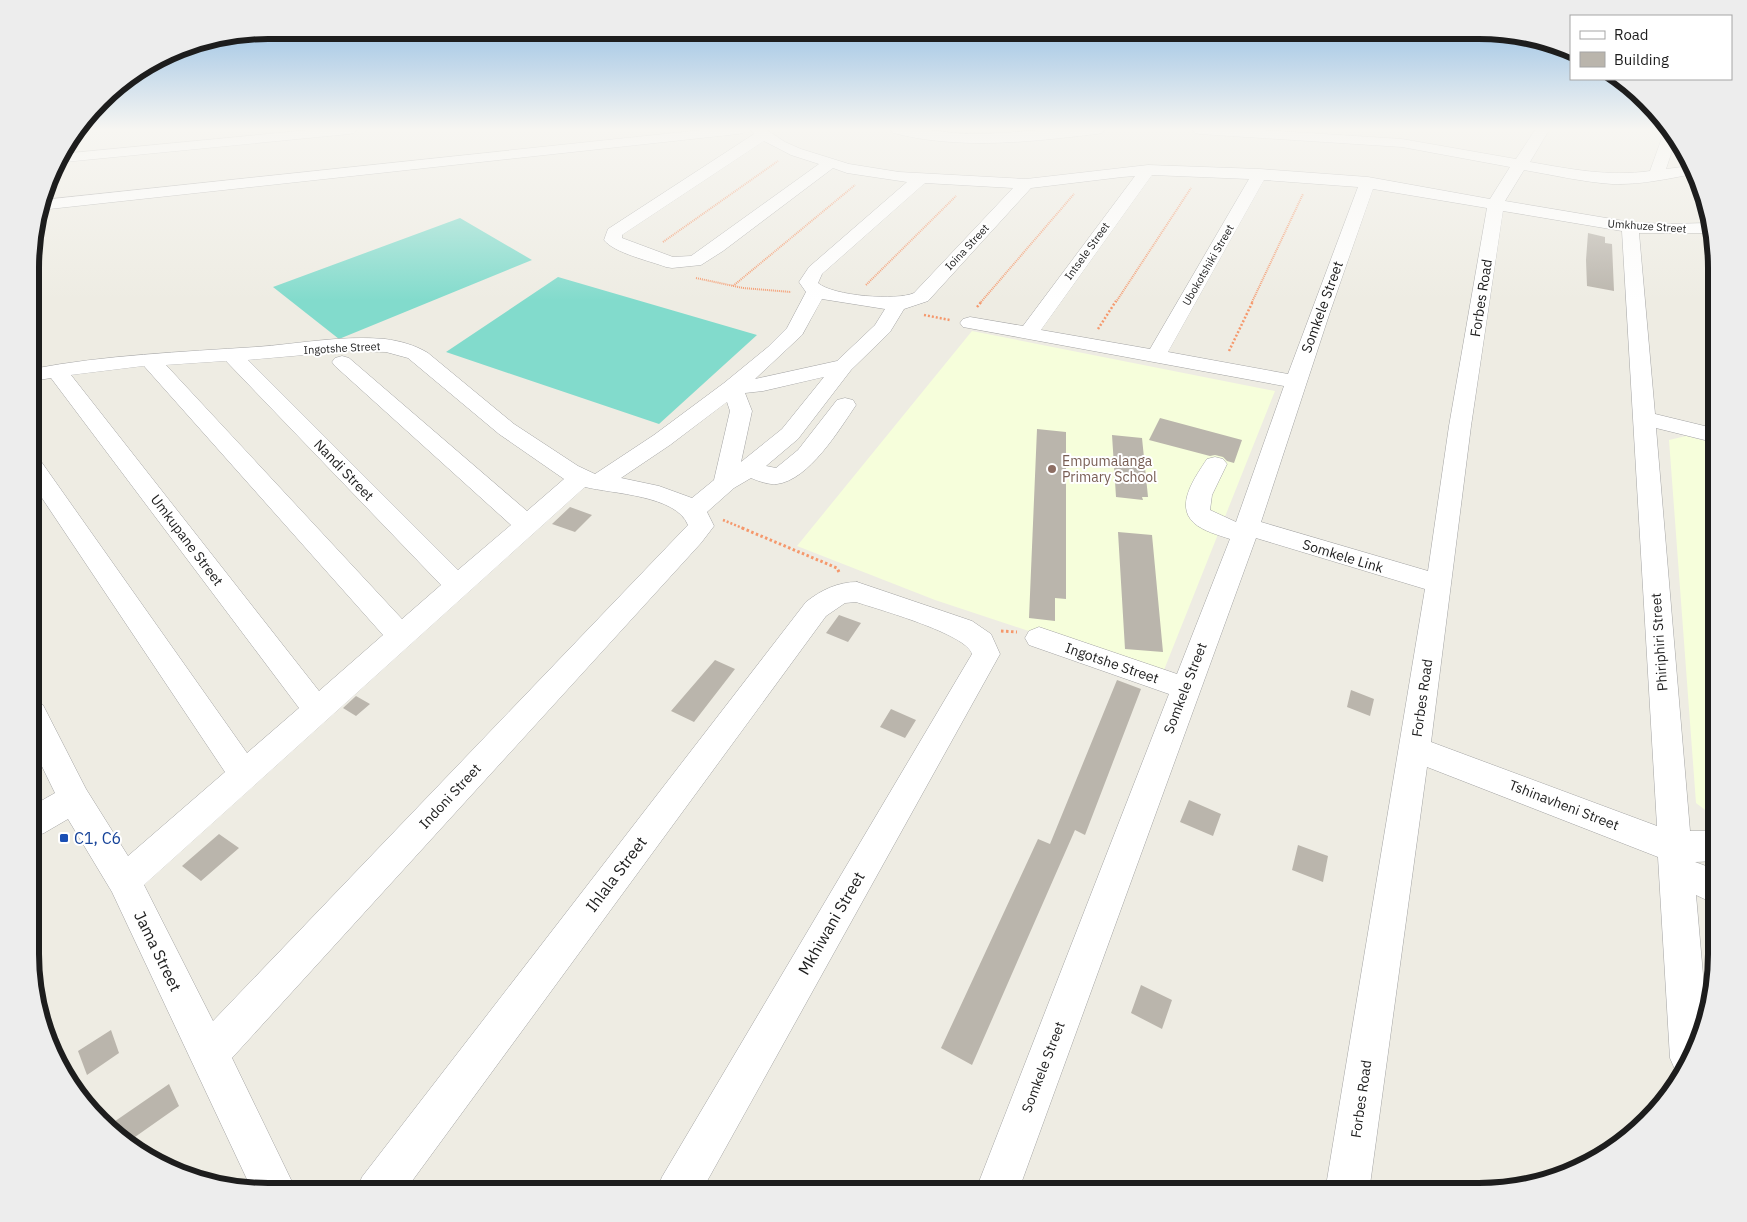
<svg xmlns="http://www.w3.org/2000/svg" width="1747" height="1222" viewBox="0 0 1747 1222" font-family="'IBM Plex Sans',sans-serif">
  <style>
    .education { fill: #f6fedb }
    .pitch { fill: #82dbcc }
    .building { fill: #bab5ac }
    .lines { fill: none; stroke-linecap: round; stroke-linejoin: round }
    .minor-casing { stroke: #a4a4a4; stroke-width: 1 }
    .path-far2 { stroke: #f5986c; stroke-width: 2; stroke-dasharray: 1 1; stroke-linecap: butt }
    .path-far1 { stroke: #f5986c; stroke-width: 2.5; stroke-dasharray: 2 2; stroke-linecap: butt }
    .path { stroke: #f5986c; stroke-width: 3; stroke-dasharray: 2.5 2.5; stroke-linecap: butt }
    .minor { fill: #fff; fill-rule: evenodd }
    .education-dot { fill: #8d6e63; stroke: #fff; stroke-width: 2 }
    .transit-dot { fill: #1a4fb4; stroke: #fff; stroke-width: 2 }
    .labels { text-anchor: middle; stroke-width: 4; stroke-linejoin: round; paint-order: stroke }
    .far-street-label { font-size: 11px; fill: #1d1d1d; stroke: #fff }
    .street-label { font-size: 14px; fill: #1d1d1d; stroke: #fff }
    .education-label { font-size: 14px; fill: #785e54; stroke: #fff; text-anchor: start }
    .near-transit-label { font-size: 16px; fill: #164399; stroke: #fff; text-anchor: start }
    .near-street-label { font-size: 16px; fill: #1d1d1d; stroke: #fff }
    .rim { fill: none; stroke: #1d1d1d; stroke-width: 6 }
  </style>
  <rect width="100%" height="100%" fill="#eeece3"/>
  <!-- education -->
  <path class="education" d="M972,331L1275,391L1162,675L935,600L797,546Z
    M1686,436L1717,444V819L1696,803L1669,440Z"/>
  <!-- pitch -->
  <path class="pitch" d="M460,218L532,260L339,339L273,287Z
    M558,277L757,335L659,424L446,352Z"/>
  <!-- building -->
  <path class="building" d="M1588,233L1605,237V243L1612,244L1614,291L1587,286L1586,260Z
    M1160,418L1242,440L1234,463L1227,461L1223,457L1215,455L1210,456L1149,440Z
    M1037,429L1066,432V599L1055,598V621L1029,618Z
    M1112,435L1142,438L1148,497H1142L1143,500L1116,497Z
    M570,507L592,515L575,532L552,524Z
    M1118,532L1152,535L1163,652L1125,649Z
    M839,615L861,623L848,642L826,633Z
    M715,660L735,669L694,722L671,711Z
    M1117,680L1141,689L1085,835L1075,830L972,1065L941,1048L1038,839L1050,844Z
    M1351,690L1374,699L1370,716L1347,707Z
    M356,696L370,704L356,716L343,708Z
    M891,709L916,720L905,738L880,727Z
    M1189,800L1221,814L1213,836L1180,822Z
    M219,834L239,848L201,881L182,866Z
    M1298,845L1328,856L1323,882L1292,870Z
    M1141,985L1172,1000L1162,1029L1131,1013Z
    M111,1030L119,1053L87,1075L78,1051Z
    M169,1084L179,1106L125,1144L123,1143L108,1126Z"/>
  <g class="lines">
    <!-- minor casing -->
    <g class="minor-casing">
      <path id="minor" d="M309,130H356L354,133L349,134L54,163L61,154Z
        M702,130H745L743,133L738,134L40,210L43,200Z
        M751,130H767L785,142L801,149L849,164L899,172L1026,179L1148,165L1260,169L1368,177L1490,199L1510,167L1402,147L1200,134L1195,133L1193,130H1261L1402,139L1516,159L1535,130H1549L1530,162C1570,169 1609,177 1650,171L1664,132L1668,130L1676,139L1666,169L1690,166L1693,174C1667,179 1639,185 1612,184C1583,182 1553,175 1524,170L1505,201L1630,222L1665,224L1708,223L1711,233H1639L1655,414L1717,429V443L1656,428L1690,831H1717V861L1695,862L1717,870V905L1696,895L1707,1020L1704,1031L1681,1074L1676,1072L1670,1058L1658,857L1427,767L1369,1192H1325L1425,589L1256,538L1018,1192H975L1169,694L1029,645L1025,638L1029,631L1039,627L1177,674L1230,539C1218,535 1203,531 1194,523C1174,505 1196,476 1207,459L1215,457L1223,459L1227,464L1212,495L1210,510L1236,522L1284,386L963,327L960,323L963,319L970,317L1023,326L1135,176L1122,177L1031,188L928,301L904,309L890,332L851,370L798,439L766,466L776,468L798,450L837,400L845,398L853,400L856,405C839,430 809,480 777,484C769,485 758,481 751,478L734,488L707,512L714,526L701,543L232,1058L297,1192H253L112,892L68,819L44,833L32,838V806L55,793L32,746V702L43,705L86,789L128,856L225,772L32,483V458L40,460L247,753L299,708L51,378L32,381V369C106,355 181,352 256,347C298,344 342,335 385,339C400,341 415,345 428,353L514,424L578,466L595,474L654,435L724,383L768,347L787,328L806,292L799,282L809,267L907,182L847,173L833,168L723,251L701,265L672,268L666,267C650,261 614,253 604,240L608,229L754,134ZM764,141L791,155L819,164L691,256L673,257L622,238V235ZM1152,175L1249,179L1150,349L1041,330ZM1264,180L1358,187L1288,374L1168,352ZM925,183L1013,188L914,293C897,301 833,296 818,283L822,274ZM1373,189L1487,208L1449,426L1428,571L1261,522L1330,312ZM1503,211L1622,231L1657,826L1431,742L1471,426ZM822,299L885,309L875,325L837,361L755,379L802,335ZM350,351L386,352L408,358L499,434L564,479L527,511L349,358L342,356L335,358L332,362L335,366L511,525L458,570L248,360ZM226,361L441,585L402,619L166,365ZM144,366L383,635L319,691L71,375ZM824,377L782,429L741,462L752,411L745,393L763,391ZM727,402L730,411L714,480L692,498L659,486L621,478L670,445ZM585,487C613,494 676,495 688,525L213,1021L144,885Z
        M891,130C918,126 947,134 974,134C1017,134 1062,125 1104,130L1102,133L1097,134C1029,142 960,150 893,133Z
        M857,582L972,621L991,634L1000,654L701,1192H656L662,1177L972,654C967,634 877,609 856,602L845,603L826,616L404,1192H356L362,1177L806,602C821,590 838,582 857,582Z"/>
    </g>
    <!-- path-far2 -->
    <path class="path-far2" d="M663,242L778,161
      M696,278L743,288L791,292
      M866,285L956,196
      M733,286L855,185
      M981,302L1074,194
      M1116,302L1191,188
      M1252,302L1303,194"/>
    <!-- path-far1 -->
    <path class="path-far1" d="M977,307L982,301
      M924,315L950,320
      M1098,329L1116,301
      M1229,351L1253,301
      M723,520L745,529"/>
    <!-- path -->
    <path class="path" d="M742,528L837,568L839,572
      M1001,631L1017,632"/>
    <!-- minor -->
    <use href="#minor" class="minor"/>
  </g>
  <!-- sky -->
  <linearGradient id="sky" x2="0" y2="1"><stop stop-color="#8dbae2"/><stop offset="0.43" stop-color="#f7f6f2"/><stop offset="1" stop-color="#f7f6f2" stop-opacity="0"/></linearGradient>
  <rect width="1747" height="301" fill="url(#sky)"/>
  <!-- markers -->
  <circle class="education-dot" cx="1052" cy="469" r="5"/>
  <rect class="transit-dot" x="59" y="833" width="10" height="10" rx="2.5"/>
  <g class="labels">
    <!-- far-street labels -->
    <g class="far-street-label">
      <text transform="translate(1647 226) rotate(4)" y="4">Umkhuze Street</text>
      <text transform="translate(967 247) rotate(-47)" y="4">Ioina Street</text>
      <text transform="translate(1087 251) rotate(-54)" y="4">Intsele Street</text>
      <text transform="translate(1208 265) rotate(-60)" y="4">Ubokotshiki Street</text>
      <text transform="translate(342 348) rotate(-3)" y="4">Ingotshe Street</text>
    </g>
    <!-- street labels -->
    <g class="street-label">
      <text transform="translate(1481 298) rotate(-81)" y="5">Forbes Road</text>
      <text transform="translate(1322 307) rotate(-70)" y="5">Somkele Street</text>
      <text transform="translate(344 470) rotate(46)" y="5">Nandi Street</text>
      <text transform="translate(187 540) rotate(53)" y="5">Umkupane Street</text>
      <text transform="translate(1343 556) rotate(17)" y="5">Somkele Link</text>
      <text transform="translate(1659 642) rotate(-94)" y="5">Phiriphiri Street</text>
      <text transform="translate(1112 663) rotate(19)" y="5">Ingotshe Street</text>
      <text transform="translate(1185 688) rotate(-69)" y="5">Somkele Street</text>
      <text transform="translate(1422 698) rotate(-82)" y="5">Forbes Road</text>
      <text transform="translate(450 796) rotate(-47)" y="5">Indoni Street</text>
      <text transform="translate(1564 805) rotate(21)" y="5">Tshinavheni Street</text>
      <text transform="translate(1043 1067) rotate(-69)" y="5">Somkele Street</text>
      <text transform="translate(1361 1099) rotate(-82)" y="5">Forbes Road</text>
    </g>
    <!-- education labels -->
    <g class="education-label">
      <text x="1062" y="466">Empumalanga<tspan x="1062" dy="16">Primary School</tspan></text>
    </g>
    <!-- near-transit labels -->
    <g class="near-transit-label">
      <text x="74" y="844">C1, C6</text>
    </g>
    <!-- near-street labels -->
    <g class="near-street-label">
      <text transform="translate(616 874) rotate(-53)" y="6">Ihlala Street</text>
      <text transform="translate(831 923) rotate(-60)" y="6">Mkhiwani Street</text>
      <text transform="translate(158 951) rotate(64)" y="6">Jama Street</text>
    </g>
  </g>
  <!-- crop -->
  <path d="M0 0H1747V1222H0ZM268 39H1479A229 229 0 0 1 1708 268V954A229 229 0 0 1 1479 1183H268A229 229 0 0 1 39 954V268A229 229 0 0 1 268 39Z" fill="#ededed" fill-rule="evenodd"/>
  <path class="rim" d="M268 39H1479A229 229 0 0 1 1708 268V954A229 229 0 0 1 1479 1183H268A229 229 0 0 1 39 954V268A229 229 0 0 1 268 39Z"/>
  <!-- legend -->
  <rect x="1570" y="15" width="162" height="65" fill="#ffffff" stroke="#a5a5a5"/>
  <rect x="1580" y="31" width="25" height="8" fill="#ffffff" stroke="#a5a5a5"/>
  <text x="1614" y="40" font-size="15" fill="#1d1d1d">Road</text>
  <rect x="1580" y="52" width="25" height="15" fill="#bab5ac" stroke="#a5a5a5"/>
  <text x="1614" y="65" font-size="15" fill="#1d1d1d">Building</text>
</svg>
